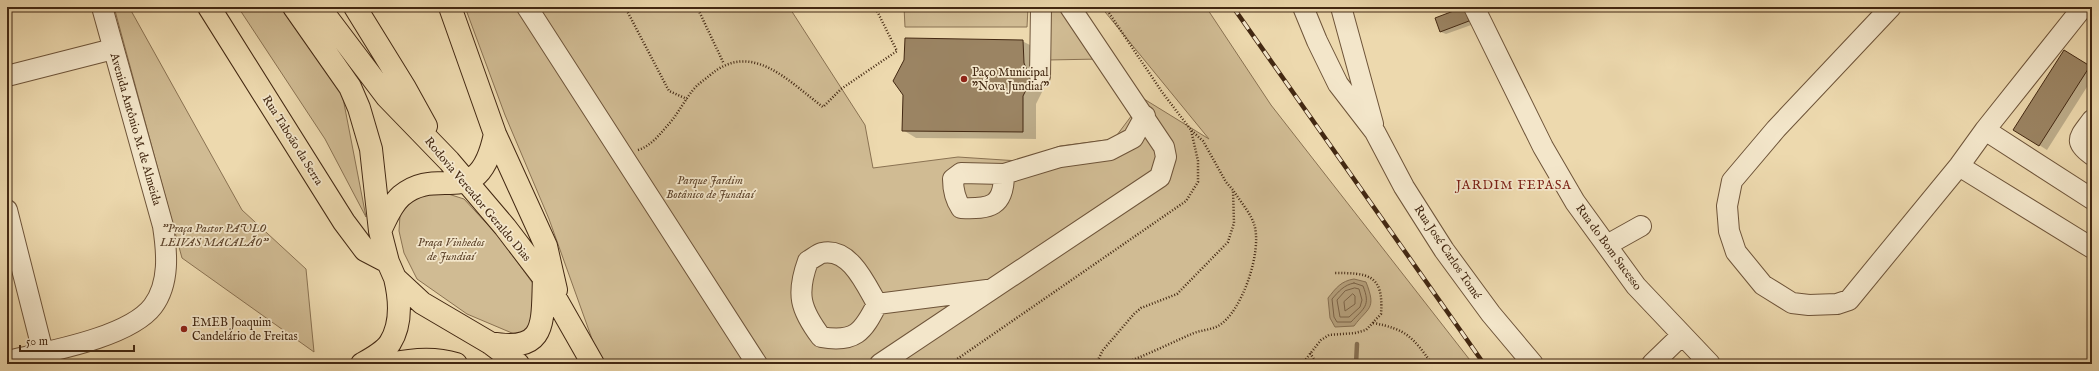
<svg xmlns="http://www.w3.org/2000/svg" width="2099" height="371" viewBox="0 0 2099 371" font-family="'IM FELL English',serif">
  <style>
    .green { fill: #d0bb93; stroke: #8a7252 }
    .water { fill: #b39d79; stroke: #866e50 }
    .shadow { fill: #0003 }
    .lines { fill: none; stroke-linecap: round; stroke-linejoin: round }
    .shore { stroke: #7b6246; stroke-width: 1 }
    .stream { stroke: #866e50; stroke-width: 4.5 }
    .building { fill: #9b8463; stroke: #432812 }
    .minor-casing { stroke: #6e5439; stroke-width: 22 }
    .major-casing { stroke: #432812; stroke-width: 24 }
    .path { stroke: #432812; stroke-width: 2.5; stroke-dasharray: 1 2; stroke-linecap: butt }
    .minor { stroke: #f3e6ca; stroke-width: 20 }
    .major { stroke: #edd9ae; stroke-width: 22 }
    .rail-casing { stroke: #432812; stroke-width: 4.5 }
    .rail { stroke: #f3e6ca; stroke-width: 3; stroke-dasharray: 9; stroke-linecap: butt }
    .poi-dot { fill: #8f2418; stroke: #f3e6ca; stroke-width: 1.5 }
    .labels { text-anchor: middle; stroke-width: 3.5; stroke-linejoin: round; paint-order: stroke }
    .poi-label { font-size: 12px; fill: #432812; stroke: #f3e6ca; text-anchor: start }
    .street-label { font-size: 12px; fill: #432812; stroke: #f3e6ca }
    .park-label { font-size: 12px; font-style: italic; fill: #5f452c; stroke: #f3e6ca }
    .neighbourhood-label { font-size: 13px; letter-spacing: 1px; fill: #7a1f14; stroke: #f3e6ca }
  </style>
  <rect width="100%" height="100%" fill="#edd9ae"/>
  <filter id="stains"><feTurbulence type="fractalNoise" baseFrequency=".005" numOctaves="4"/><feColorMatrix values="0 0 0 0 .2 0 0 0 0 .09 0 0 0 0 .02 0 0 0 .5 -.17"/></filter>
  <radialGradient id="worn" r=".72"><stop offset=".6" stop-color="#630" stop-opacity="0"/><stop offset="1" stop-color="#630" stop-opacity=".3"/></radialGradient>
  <!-- green -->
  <path class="green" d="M114,7H129L242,210L306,269L314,352L182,258Z
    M238,7H280L342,93L366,217L325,139Z
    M465,7H789L865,125L873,168L958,157L1019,161L1060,146L1114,139L1144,99L1209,139L1101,7H1206L1271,105L1473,364H601L549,219L505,115Z
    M904,7H1028L1027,27H905Z
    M1047,7H1068L1101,59L1047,60Z
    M442,192L464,199L499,237L534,285V317L529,332L519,336L467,314L417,279L404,253L399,231L400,215L419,193Z"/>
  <!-- water -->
  <path class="water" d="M1354,279L1366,282C1377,310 1368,307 1354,326L1335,327L1330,318L1328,298C1336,288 1341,281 1354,279Z"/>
  <!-- shadow -->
  <path class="shadow" d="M1469,11L1474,24L1446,34L1441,32Z
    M1022,41L1036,48L1037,72L1044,88L1036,104V139L916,138L903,130Z
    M2071,55L2092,68V79L2047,150L2014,129Z"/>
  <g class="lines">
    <!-- shore -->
    <path class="shore" d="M1354,283L1363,286C1371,306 1364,308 1351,322H1337L1334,317L1332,299C1339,291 1344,285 1354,283Z
      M1355,288L1359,289L1362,300L1360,307L1349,317H1340L1337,300L1345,291Z
      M1353,294L1355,296V304L1345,311L1344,302Z"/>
    <!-- stream -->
    <path class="stream" d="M1356,364L1357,344"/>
  </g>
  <!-- building -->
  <path class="building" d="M1464,7L1469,21L1440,32L1435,18Z
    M905,38L1023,40L1024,63L1031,80L1023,96V132L902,131L903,95L893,81L904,60Z
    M2064,50L2090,66L2039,146L2013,130Z"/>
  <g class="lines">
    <!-- minor casing -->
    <g class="minor-casing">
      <path id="minor" d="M527,7L757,364
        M1303,7L1317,41L1338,84L1375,132L1404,187L1444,250L1491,314L1533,364
        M1341,7L1373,124
        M1474,7L1543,147L1575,202L1636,286L1710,364
        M1891,7L1776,129L1732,181L1727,206L1729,231L1736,252L1763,285L1792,303L1809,305L1837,304L1849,300L1959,166L1985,130L2083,7
        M7,76L113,49
        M1040,76L1041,7
        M2092,120C2080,137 2072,141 2092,155
        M1985,130L2092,199
        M1959,166L2092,248
        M1004,174C1004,207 990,209 961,208C955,199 953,190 953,179L961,173L1004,174L1060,157L1110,150L1133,138L1145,116
        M7,210L46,364
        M1607,245L1641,226
        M877,304C866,285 850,247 822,253C818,254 812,259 808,261C796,294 800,309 821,337C855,343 863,332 877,304L987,290
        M7,361C45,352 129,338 153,306C170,283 167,252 163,226L102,7
        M880,364L1160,177L1166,157L1164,147L1070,7
        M1652,364L1682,335"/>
    </g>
    <!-- major casing -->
    <g class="major-casing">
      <path id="major" d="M209,7L344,222L365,250L388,262
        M294,7L350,87L359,108L371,149L380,231L388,262L395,278L422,303L490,343L518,364
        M319,7L387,97L449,161L505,227L544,278L593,364
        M355,7L405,88L426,126
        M450,7L495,134L546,246L556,290
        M380,231C386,219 391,205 401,196C440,163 478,214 495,134
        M490,343C548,353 542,323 544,278
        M362,364C371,359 384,352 390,343C402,324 400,299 395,278
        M391,364C413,359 434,357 456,364"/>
    </g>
    <!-- path -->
    <path class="path" d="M625,7L669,91L687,99
      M697,7L724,64
      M638,150C651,146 659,135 668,125C678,114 684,101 693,90C698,84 704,80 709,76C751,39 788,81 823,107L841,89L897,51L875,7
      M1373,323C1406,329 1413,337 1432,364
      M1310,353L1317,364
      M950,364L1186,201L1198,182V161L1191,130L1162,92L1105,7
      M1096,364L1103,350L1134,314L1141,308L1177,294L1228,242L1234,223L1233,190L1226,182L1203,141L1191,130
      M1121,364C1146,356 1170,343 1194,333C1202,330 1210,330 1218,326C1242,313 1263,250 1254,224C1250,212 1240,201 1233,190
      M1302,364L1321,340L1329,335L1355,333L1366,330L1381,314C1384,274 1368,273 1334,273"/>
    <!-- minor -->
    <use href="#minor" class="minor"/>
    <!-- major -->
    <use href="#major" class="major"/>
    <!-- rail casing -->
    <g class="rail-casing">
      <path id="rail" d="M1233,7L1484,364"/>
    </g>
    <!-- rail -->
    <use href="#rail" class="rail"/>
  </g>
  <!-- markers -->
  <g class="poi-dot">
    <circle cx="964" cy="79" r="4"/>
    <circle cx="184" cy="329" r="4"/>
  </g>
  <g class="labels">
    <!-- poi labels -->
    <g class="poi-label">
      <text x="972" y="76">Paço Municipal<tspan x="972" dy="14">"Nova Jundiaí"</tspan></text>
      <text x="192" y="326">EMEB Joaquim<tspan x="192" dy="14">Candelário de Freitas</tspan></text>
    </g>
    <!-- street labels -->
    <g class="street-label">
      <text transform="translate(136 129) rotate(74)" y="4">Avenida Antônio M. de Almeida</text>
      <text transform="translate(293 140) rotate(58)" y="4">Rua Taboão da Serra</text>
      <text transform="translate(478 199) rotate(50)" y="4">Rodovia Vereador Geraldo Dias</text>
      <text transform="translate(1609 247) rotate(54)" y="4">Rua do Bom Sucesso</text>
      <text transform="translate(1448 252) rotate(56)" y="4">Rua José Carlos Tomé</text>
    </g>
    <!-- park labels -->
    <g class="park-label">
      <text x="710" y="184">Parque Jardim<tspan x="710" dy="14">Botânico de Jundiaí</tspan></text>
      <text x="214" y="232">"Praça Pastor PAULO<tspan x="214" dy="14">LEIVAS MACALÃO"</tspan></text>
      <text x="451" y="246">Praça Vinhedos<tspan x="451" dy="14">de Jundiaí</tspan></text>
    </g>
    <!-- neighbourhood labels -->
    <g class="neighbourhood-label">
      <text x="1514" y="189">JARDIM FEPASA</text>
    </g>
  </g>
  <!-- margin -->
  <rect width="2099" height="371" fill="none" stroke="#edd9ae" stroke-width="24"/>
  <rect x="8" y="8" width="2083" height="355" fill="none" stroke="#432812" stroke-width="2"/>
  <rect x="12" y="12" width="2075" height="347" fill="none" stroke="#432812"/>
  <!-- scale -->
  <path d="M20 345v6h114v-6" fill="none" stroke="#432812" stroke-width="2"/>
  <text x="26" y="345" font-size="12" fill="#432812" stroke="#f3e6ca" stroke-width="3" paint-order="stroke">50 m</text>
  <rect width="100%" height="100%" filter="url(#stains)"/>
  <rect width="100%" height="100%" fill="url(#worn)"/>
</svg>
